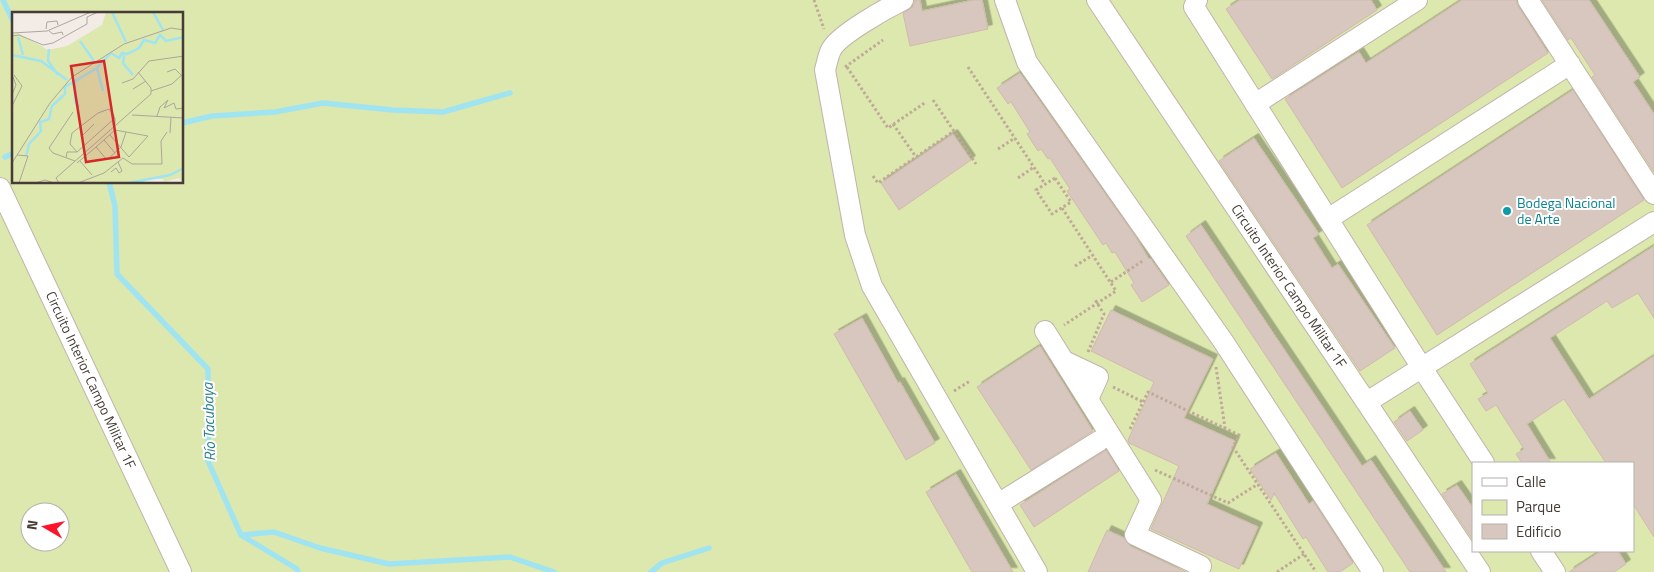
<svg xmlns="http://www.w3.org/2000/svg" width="1654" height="572" viewBox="0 0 1654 572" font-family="'Titillium Web',sans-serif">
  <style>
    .green { fill: #dce8ae; fill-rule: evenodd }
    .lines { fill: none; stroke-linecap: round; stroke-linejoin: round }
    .stream { stroke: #a1e4f1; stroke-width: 5.5 }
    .building { fill: #d8c7be; stroke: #d0baae; filter: url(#shadow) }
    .minor-casing { stroke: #c2b4ab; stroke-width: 22 }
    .path { stroke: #c0a999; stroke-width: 3; stroke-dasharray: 2.5 2.5; stroke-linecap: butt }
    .minor { stroke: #fff; stroke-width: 20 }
    .culture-dot { fill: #0f9aa8; stroke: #fff; stroke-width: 2 }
    .labels { text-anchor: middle; stroke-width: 4; stroke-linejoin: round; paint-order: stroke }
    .culture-label { font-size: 14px; fill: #0d838f; stroke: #fff; text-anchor: start }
    .street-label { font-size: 14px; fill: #463b35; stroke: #fff }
    .water-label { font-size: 15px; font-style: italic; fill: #277f93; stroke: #fff }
    .inset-river { fill: none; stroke: #a1e4f1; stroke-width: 2.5 }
    .inset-road { fill: none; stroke: #aea59f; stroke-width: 1 }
    .view { fill: #d62828; fill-opacity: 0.15; stroke: #d62828; stroke-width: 2.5 }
    .inset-edge { fill: none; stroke: #463b35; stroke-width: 2.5 }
  </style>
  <defs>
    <filter id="shadow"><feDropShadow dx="4.5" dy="-4.5" stdDeviation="0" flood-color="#0004"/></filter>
  </defs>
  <rect width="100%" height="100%" fill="#f3ece6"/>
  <!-- green -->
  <path class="green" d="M0,0H1654V572H0ZM14,14H182V182H14ZM1473,463H1633V551H1473ZM30,512H60V542H30Z"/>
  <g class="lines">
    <!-- stream -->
    <path class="stream" d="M3,0L14,23
      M182,123L212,116L275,112L323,103L393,110L443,112L510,93
      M5,157L14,153
      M109,182L115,206L117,274L208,369V461L241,535L297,569L298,572
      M241,535L274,532L320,548L389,564L510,557L554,572
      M651,572L662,563L709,548"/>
  </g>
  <!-- building -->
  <path class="building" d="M915,0H920L922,11L974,0H982L988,29L910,46L903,13L913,7Z
    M1240,0H1371L1377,10L1272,79L1226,9Z
    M1462,0H1516L1518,6L1548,53L1342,188L1285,99L1359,52L1366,63Z
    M1542,0H1589L1640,77L1633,82L1654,114V172L1592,77L1595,75L1571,38L1568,40Z
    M1020,73L1135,236L1149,259L1150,258L1169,285L1142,302L1131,285L1134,283L1115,252L1112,253L1106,243L1103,245L1067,191L1070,189L1050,158L1048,159L1041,149L1038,151L1027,134L1030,132L1011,102L1008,104L997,88Z
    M1573,90L1644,200L1437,335L1367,225Z
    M953,134L971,160L899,210L881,183Z
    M1254,138L1319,234L1313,238L1332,268L1338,264L1395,348L1360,371L1219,161Z
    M1201,225L1362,466L1371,460L1446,572H1410L1186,236Z
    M1654,246V318L1638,293L1612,308L1607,301L1550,338L1589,399L1654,356V537L1633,504V463H1606L1564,399L1527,424L1551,463H1522L1516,454L1524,449L1496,405L1486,411L1478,399L1488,393L1470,364Z
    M1111,310L1213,359L1184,418L1235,441L1207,504L1258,527L1239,569L1151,529L1179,466L1129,443L1128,440L1154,382L1091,351Z
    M862,318L898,383L900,382L935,443L906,460L834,334Z
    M1040,346L1093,431L1031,470L977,387Z
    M1410,411L1423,430L1407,441L1394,422Z
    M1106,450L1119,471L1034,527L1020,505Z
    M1276,453L1309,504L1313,501L1353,563L1340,572H1328L1306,537L1303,539L1274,493L1271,500L1250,469Z
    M956,474L1013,572H972L926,492Z
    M1457,485L1473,508V540L1442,494Z
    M1107,530L1124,538L1130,546L1186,572H1088Z
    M1601,551H1618L1626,564L1614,572H1569Z"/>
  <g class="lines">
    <!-- minor casing -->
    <g class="minor-casing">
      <path id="minor" d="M903,0C887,8 838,35 831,50C828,56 827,63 825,70L855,235L872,286L1037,572
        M1005,0L1027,62L1223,341L1373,572
        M1097,0L1480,572
        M1197,0L1194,7L1422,368L1484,463
        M1528,0L1654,194
        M1255,104L1417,0
        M0,188L181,572
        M1328,219L1570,64
        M1045,331L1151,500L1135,535L1201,566
        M1064,361L1098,377L1088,399
        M1367,402L1654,222
        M998,504L1099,441
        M1541,551L1555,572"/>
    </g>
    <!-- path -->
    <path class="path" d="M814,0L824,29
      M845,67L883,40
      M847,67L888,128L926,102
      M968,67L1045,184
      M933,100L976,164
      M893,124L916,157
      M998,149L1015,138
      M873,176L878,183L954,131
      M1018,178L1034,167
      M1055,178L1071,202L1052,214L1036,190Z
      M1062,208L1116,291L1064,325
      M1075,266L1093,255
      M1111,282L1144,260
      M1088,352L1104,314L1094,298
      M1216,367L1225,428
      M1113,387L1143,402
      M954,391L970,381
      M1130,429L1148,392L1239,435L1233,447L1316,572
      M1155,470L1228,503L1258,484
      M1277,572L1304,554"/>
    <!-- minor -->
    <use href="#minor" class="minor"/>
  </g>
  <!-- markers -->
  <circle class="culture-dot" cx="1507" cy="211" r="5"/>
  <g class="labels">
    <!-- culture labels -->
    <g class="culture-label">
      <text x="1517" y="208">Bodega Nacional<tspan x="1517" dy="16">de Arte</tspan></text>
    </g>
    <!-- street labels -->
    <g class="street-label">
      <text transform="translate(1289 286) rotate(56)" y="5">Circuito Interior Campo Militar 1F</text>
      <text transform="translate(91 380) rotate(65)" y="5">Circuito Interior Campo Militar 1F</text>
    </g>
    <!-- water labels -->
    <g class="water-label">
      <text transform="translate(209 422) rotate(-92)" y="5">Río Tacubaya</text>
    </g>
  </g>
  <!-- overview -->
  <g transform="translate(12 12)">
    <rect width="171" height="171" fill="#f3ece6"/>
    <path d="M94,0H171V171L167,166L152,170L151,167L134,166L132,171H0V23L6,21L36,38L55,34L90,13Z" fill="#dce8ae"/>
    <path class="inset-river" d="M100,0L114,30M141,0L151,18M6,25L11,43M68,29L82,49M37,37L36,49L46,63M0,43L29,49L55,68M112,43L111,51L121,63M85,56L91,79M63,68V89L67,95M14,144L17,132L29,119L28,110L37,107L40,94L53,82V75L85,56L99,41L107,46L110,41L115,42L127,36L132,28L143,31L148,23L154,29L172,25M116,171L158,163L172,156"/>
    <path class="inset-road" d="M34,17L35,10L45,9L46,13M37,19L41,22L50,20L51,23M0,21L35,19L79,0M0,24L7,23L31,33L41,31L75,12V5L86,0M155,60L163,57L169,63M110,71L121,67L137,49L172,44M121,77L134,69M139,79L160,72L172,61M0,83L4,73L1,65M0,94L10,74L2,63M61,100L37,136L41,141L63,149M120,103L172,106M145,104L148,95L156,88L152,96L162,91L164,97L172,96M103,106L65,140L58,132L60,121L86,101L97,97L102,103V105L103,106V112M158,121L159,105M70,124L82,112M92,128L103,141M84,135L95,148L109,135L114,120M5,143L16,144L7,171M54,146L55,140H65M68,149L80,163M0,151L38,91L60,65L112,32L159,16L172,18M65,151L84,135L103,118L136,124L117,145L98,123M99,160L104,156L107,161L110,159L106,150M23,171L33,168L42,171M47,171L44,166L139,82V76L126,60M66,171L92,161L111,146L120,152H150L149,129L155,120"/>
    <path class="view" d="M92,49L107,145L74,150L59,54Z"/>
    <rect width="171" height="171" class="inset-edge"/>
  </g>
  <!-- legend -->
  <rect x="1472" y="462" width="162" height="90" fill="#ffffff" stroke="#b5b1ae"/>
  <rect x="1482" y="478" width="25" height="8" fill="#ffffff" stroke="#b5b1ae"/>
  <text x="1516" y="487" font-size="15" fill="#463b35">Calle</text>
  <rect x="1482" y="500" width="25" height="15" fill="#dce8ae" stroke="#b5b1ae"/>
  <text x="1516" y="512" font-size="15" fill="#463b35">Parque</text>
  <rect x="1482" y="524" width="25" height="15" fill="#d8c7be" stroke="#b5b1ae"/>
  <text x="1516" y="537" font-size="15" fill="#463b35">Edificio</text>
  <!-- north arrow -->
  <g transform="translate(45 527) rotate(279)"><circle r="24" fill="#ffffff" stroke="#b5b1ae"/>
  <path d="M0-4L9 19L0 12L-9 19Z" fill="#fc142a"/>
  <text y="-8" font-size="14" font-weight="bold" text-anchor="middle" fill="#463b35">N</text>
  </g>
</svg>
